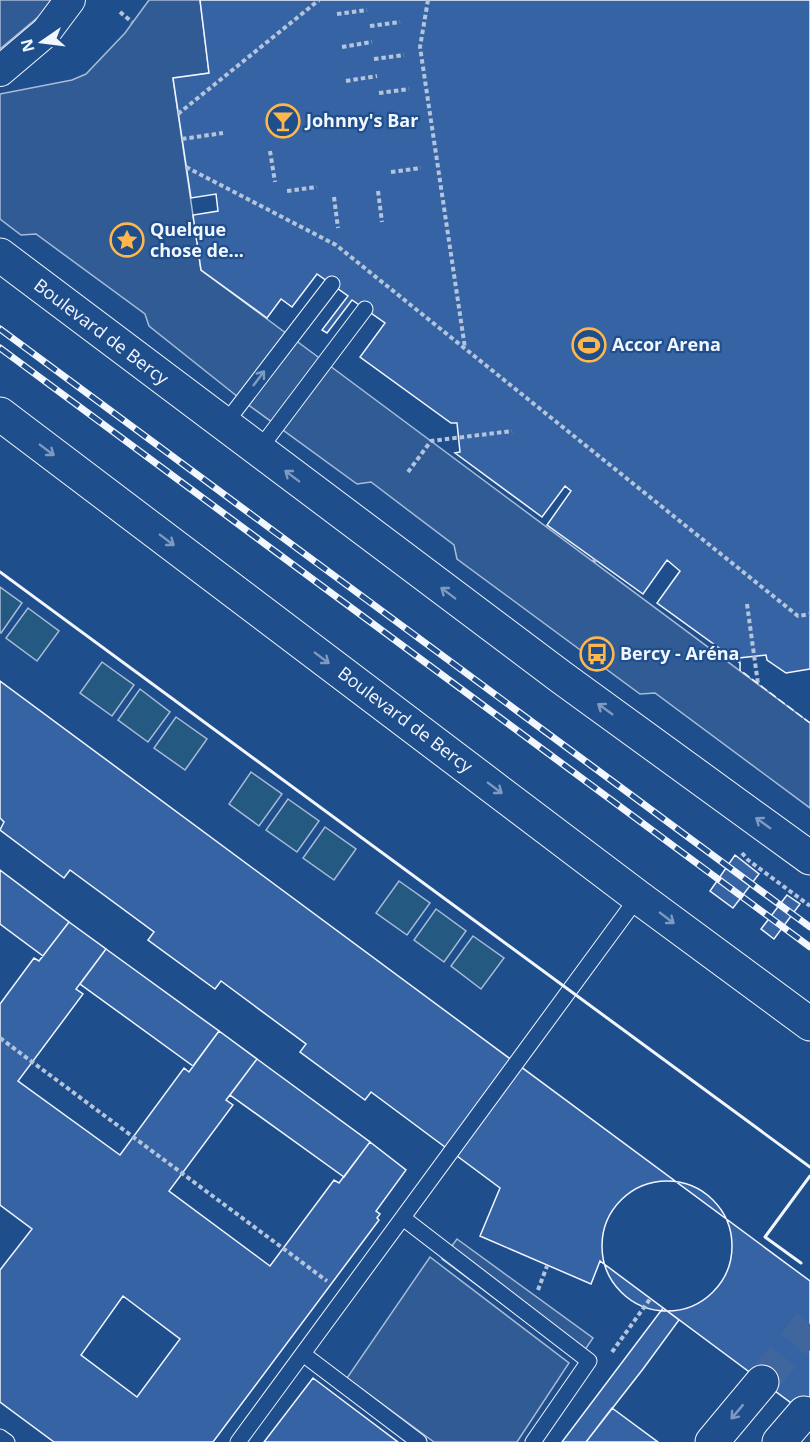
<svg xmlns="http://www.w3.org/2000/svg" width="810" height="1442" viewBox="0 0 810 1442" font-family="'Open Sans',sans-serif">
  <style>
    .green { fill: #245a82; stroke: #a8bbd7; stroke-width: 1.5 }
    .parking { fill: #305b95; stroke: #a8bbd7; stroke-width: 1.5 }
    .building { fill: #3563a3; stroke: #f2f6ff; stroke-width: 1.5; fill-rule: evenodd }
    .lines { fill: none; stroke-linecap: round; stroke-linejoin: round }
    .primary-tunnel { stroke: #3f679d; stroke-width: 33; stroke-dasharray: 33 16; stroke-linecap: butt }
    .lane-casing { stroke: #f2f6ff; stroke-width: 17 }
    .street-casing { stroke: #f2f6ff; stroke-width: 32 }
    .primary-casing { stroke: #f2f6ff; stroke-width: 35 }
    .path { stroke: #b3c4dc; stroke-width: 4; stroke-dasharray: 4.5 3; stroke-linecap: butt }
    .lane { stroke: #1f4e8c; stroke-width: 15 }
    .street { stroke: #1f4e8c; stroke-width: 30 }
    .primary { stroke: #1f4e8c; stroke-width: 33 }
    .rail-casing { stroke: #f2f6ff; stroke-width: 7 }
    .rail { stroke: #1f4e8c; stroke-width: 4.5; stroke-dasharray: 14; stroke-linecap: butt }
    .fence { stroke: #f2f6ff; stroke-width: 1.5; stroke-dasharray: 8 3; stroke-linecap: butt }
    .wall { stroke: #f2f6ff; stroke-width: 3 }
    .oneway { stroke: #7e9ac0 }
    .labels { text-anchor: middle; stroke-width: 4.5; stroke-linejoin: round; paint-order: stroke }
    .poi-label { font-size: 18px; font-weight: bold; fill: #f2f6ff; stroke: #1f4e8c; text-anchor: start }
    .street-label { font-size: 18px; fill: #f2f6ff; stroke: #1f4e8c }
  </style>
  <rect width="100%" height="100%" fill="#1f4e8c"/>
  <!-- green -->
  <path class="green" d="M0,587L22,603L1,633L0,632Z
    M28,608L59,631L37,661L6,638Z
    M102,662L134,685L112,716L80,693Z
    M140,689L170,712L148,742L118,720Z
    M176,717L207,739L185,770L154,748Z
    M251,772L282,794L259,826L229,804Z
    M288,799L319,821L297,852L266,830Z
    M325,827L356,849L334,880L303,858Z
    M399,881L430,903L407,935L376,913Z
    M436,909L466,931L444,962L414,940Z
    M473,936L504,958L481,989L451,966Z"/>
  <!-- parking -->
  <path class="parking" d="M0,0H53L43,13L0,49Z
    M149,0H200L209,73L173,79L201,270L810,723V808L655,693L640,694L457,559L454,545L371,482L357,484L243,401L149,326L145,314L36,234L21,235L0,219V94L72,80L86,74L125,33Z
    M457,1239L593,1338L578,1360L442,1259Z
    M430,1257L569,1363L517,1442H434L347,1378Z"/>
  <!-- building -->
  <path class="building" d="M200,0H810V669L786,673L767,660L766,655L739,658L740,663L657,603L680,571L667,560L643,594L547,525L571,491L565,486L542,517L455,453L460,452L457,423H451L360,357L385,323L352,300L327,333L322,330L348,296L317,274L292,307L281,299L267,318L201,270L193,215L218,211L216,194L191,198L173,78L209,73Z
    M0,681L810,1281V1417L600,1261L591,1284L480,1236L500,1188L371,1092L365,1100L300,1052L306,1044L221,981L215,989L148,940L154,932L70,870L64,878L0,830L4,822L0,818Z
    M735,855L759,874L733,908L710,891Z
    M0,870L69,922L43,956L0,924Z
    M787,895L800,904L774,939L761,929Z
    M69,922L106,949L76,989L83,994L18,1081L120,1155L184,1068L189,1072L219,1031L257,1059L226,1100L233,1105L169,1191L270,1266L334,1180L339,1183L370,1142L406,1170L376,1211L380,1214L377,1218L379,1220L213,1442H54L0,1402V1270L32,1229L0,1205V1004L34,958L39,961ZM123,1296L180,1339L137,1397L81,1355Z
    M106,949L219,1031L193,1066L80,984Z
    M257,1059L370,1142L344,1177L230,1095Z
    M602 1246a65 65 0 1 1 130 0a65 65 0 1 1-130 0Z
    M663,1308L679,1320L643,1369L586,1442H562Z
    M313,1378L398,1442H264Z
    M612,1408L658,1442H586Z"/>
  <g class="lines">
    <!-- primary-tunnel -->
    <path class="primary-tunnel" d="M762,1382L810,1324"/>
    <!-- lane casing -->
    <g class="lane-casing">
      <path id="lane" d="M224,425L332,284
        M258,451L365,309
        M403,1218L589,1361L533,1442
        M303,1354L419,1442
        M0,1437L7,1442
        M238,1442L638,897"/>
    </g>
    <!-- street casing -->
    <g class="street-casing">
      <path id="street" d="M0,71L46,32L70,0"/>
    </g>
    <!-- primary casing -->
    <g class="primary-casing">
      <path id="primary" d="M0,255L561,677L810,858
        M0,414L638,897L810,1024
        M712,1442L762,1382
        M779,1442L804,1413"/>
    </g>
    <!-- path -->
    <path class="path" d="M428,0L420,47L465,348
      M120,12L132,22
      M337,14L367,10
      M370,26L400,22
      M342,47L372,42
      M374,59L404,55
      M346,81L377,76
      M379,93L409,89
      M178,114L319,0
      M182,139L223,133
      M270,151L275,182
      M186,167L336,245L798,616L810,614
      M391,172L421,168
      M287,191L317,187
      M378,191L382,222
      M334,197L338,228
      M408,472L431,441L512,431
      M594,562L595,559
      M747,604L758,684
      M742,853L748,860L810,906
      M0,1038L327,1281
      M538,1290L547,1266
      M612,1352L650,1299"/>
    <!-- lane -->
    <use href="#lane" class="lane"/>
    <!-- street -->
    <use href="#street" class="street"/>
    <!-- primary -->
    <use href="#primary" class="primary"/>
    <!-- rail casing -->
    <g class="rail-casing">
      <path id="rail" d="M0,329L810,927
        M0,348L810,947"/>
    </g>
    <!-- rail -->
    <use href="#rail" class="rail"/>
    <!-- fence -->
    <path class="fence" d="M740,663V670L810,723"/>
    <!-- wall -->
    <path class="wall" d="M0,572L810,1167
      M801,1263L765,1237L810,1176"/>
  </g>
  <!-- one-way arrows -->
  <defs><path id="oneway-shaft" d="M-6 0H5M1.5-3L5.5 0L1.5 3" fill="none" stroke-width="1.6" stroke-linecap="round" stroke-linejoin="round" transform="scale(1.5)"/></defs>
  <g class="oneway">
    <use href="#oneway-shaft" transform="translate(259 378) rotate(-53)"/>
    <use href="#oneway-shaft" transform="translate(47 450) rotate(37)"/>
    <use href="#oneway-shaft" transform="translate(292 476) rotate(-143)"/>
    <use href="#oneway-shaft" transform="translate(167 540) rotate(37)"/>
    <use href="#oneway-shaft" transform="translate(448 593) rotate(-143)"/>
    <use href="#oneway-shaft" transform="translate(322 658) rotate(37)"/>
    <use href="#oneway-shaft" transform="translate(605 709) rotate(-144)"/>
    <use href="#oneway-shaft" transform="translate(495 788) rotate(37)"/>
    <use href="#oneway-shaft" transform="translate(763 823) rotate(-144)"/>
    <use href="#oneway-shaft" transform="translate(667 918) rotate(37)"/>
    <use href="#oneway-shaft" transform="translate(737 1412) rotate(130)"/>
  </g>
  <!-- icons -->
  <defs>
    <g id="bar-ring" transform="scale(1.725)"><circle r="9.5" fill="#1f4e8c" stroke="#ffb74d" stroke-width="1.5"/><path d="M-6-5H6L.8 .8V4.5H3.5V6h-7V4.5H-.8V.8Z" fill="#ffb74d"/></g>
    <g id="sight-ring" transform="scale(1.725)"><circle r="9.5" fill="#1f4e8c" stroke="#ffb74d" stroke-width="1.5"/><path d="M0-6L1.8-2.2L6-1.7L2.9 1.2L3.7 5.4L0 3.3L-3.7 5.4L-2.9 1.2L-6-1.7L-1.8-2.2Z" fill="#ffb74d"/></g>
    <g id="stadium-ring" transform="scale(1.725)"><circle r="9.5" fill="#1f4e8c" stroke="#ffb74d" stroke-width="1.5"/><path d="M0-5a6.5 5 0 1 0 0 10a6.5 5 0 1 0 0-10ZM-3.5-1.8h7v3.6h-7Z" fill="#ffb74d"/></g>
    <g id="bus-ring" transform="scale(1.725)"><circle r="9.5" fill="#1f4e8c" stroke="#ffb74d" stroke-width="1.5"/><path d="M-5-6H5V4H4V6H2V4H-2V6H-4V4H-5ZM-3.5-4V0h7V-4ZM-3.5 1.2v1.5H-2V1.2ZM2 1.2v1.5H3.5V1.2Z" fill="#ffb74d"/></g>
  </defs>
  <g fill-rule="evenodd">
    <use href="#bar-ring" x="283" y="121"/>
    <use href="#sight-ring" x="127" y="240"/>
    <use href="#stadium-ring" x="589" y="345"/>
    <use href="#bus-ring" x="597" y="654"/>
  </g>
  <g class="labels">
    <!-- poi labels -->
    <g class="poi-label">
      <text x="306" y="127">Johnny's Bar</text>
      <text x="150" y="236">Quelque<tspan x="150" dy="21">chose de...</tspan></text>
      <text x="612" y="351">Accor Arena</text>
      <text x="620" y="660">Bercy - Aréna</text>
    </g>
    <!-- street labels -->
    <g class="street-label">
      <text transform="translate(101 332) rotate(37)" y="6">Boulevard de Bercy</text>
      <text transform="translate(405 720) rotate(37)" y="6">Boulevard de Bercy</text>
    </g>
  </g>
  <!-- north arrow -->
  <g transform="translate(42 42) rotate(256)" stroke="#1f4e8c" stroke-width="4.5" paint-order="stroke">
  <path d="M0-4.5L10 22L0 15L-10 22Z" fill="#f2f6ff"/>
  <text y="-9" font-size="16" font-weight="bold" text-anchor="middle" fill="#f2f6ff">N</text>
  </g>
</svg>
